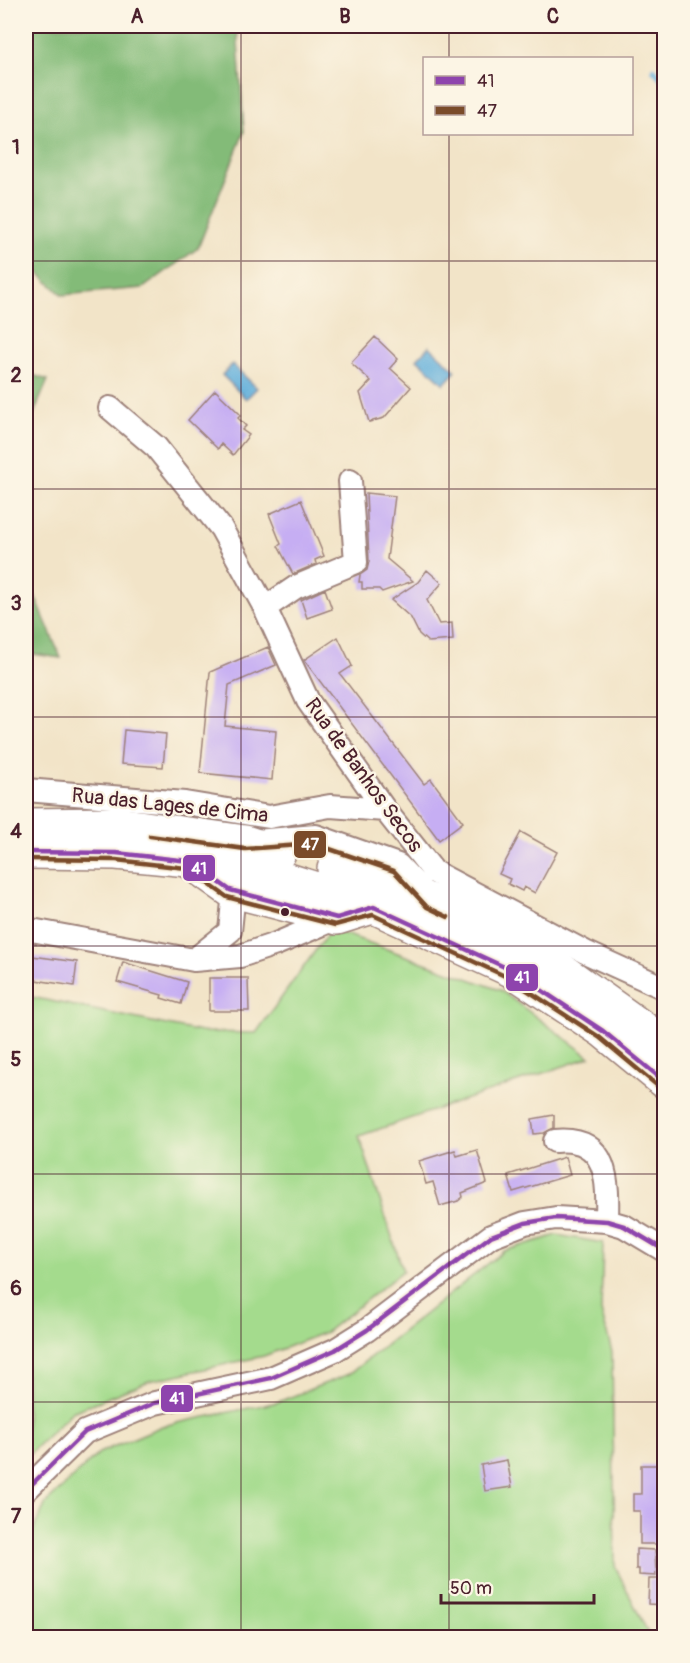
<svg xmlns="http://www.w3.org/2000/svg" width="690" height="1663" viewBox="0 0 690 1663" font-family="Pangolin,sans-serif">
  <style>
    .green { fill: #a4db8d; stroke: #777d5c; stroke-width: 1.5 }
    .forest { fill: #83bb78; stroke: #666d52; stroke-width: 1.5 }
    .water { fill: #61afdb; stroke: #566783; stroke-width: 1.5 }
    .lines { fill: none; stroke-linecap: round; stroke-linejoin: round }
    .stream { stroke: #61afdb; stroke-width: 6 }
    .building { fill: #c6aef3 }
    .minor-casing { stroke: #9e827a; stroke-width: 26 }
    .highway-casing { stroke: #9e827a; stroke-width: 36 }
    .minor { stroke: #fff; stroke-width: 22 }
    .highway { stroke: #fff; stroke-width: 33 }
    .bus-1-casing { stroke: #fcf5e5; stroke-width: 9 }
    .bus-2-casing { stroke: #fcf5e5; stroke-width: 9 }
    .bus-1 { stroke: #8e44ad; stroke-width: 4.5 }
    .bus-2 { stroke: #7a4b2a; stroke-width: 4.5 }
    .grid { fill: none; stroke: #4a1f2b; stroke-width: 1.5; stroke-opacity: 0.55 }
    .bus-dot { fill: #4a1f2b; stroke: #fcf5e5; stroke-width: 2 }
    .labels { text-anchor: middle; stroke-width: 5; stroke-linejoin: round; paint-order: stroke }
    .street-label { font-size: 21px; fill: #4a1f2b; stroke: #fcf5e5 }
    .line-badge { stroke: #fcf5e5; stroke-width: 2 }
    .badge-label { font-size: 16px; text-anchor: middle; font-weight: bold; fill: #fff }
    .neatline { fill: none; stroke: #4a1f2b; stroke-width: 2 }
    .grid-label { font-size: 20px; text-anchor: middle; font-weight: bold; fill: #4a1f2b }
  </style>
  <rect width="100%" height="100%" fill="#fcf5e5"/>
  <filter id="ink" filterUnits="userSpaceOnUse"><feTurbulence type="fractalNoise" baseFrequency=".0167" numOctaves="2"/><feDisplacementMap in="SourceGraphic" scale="12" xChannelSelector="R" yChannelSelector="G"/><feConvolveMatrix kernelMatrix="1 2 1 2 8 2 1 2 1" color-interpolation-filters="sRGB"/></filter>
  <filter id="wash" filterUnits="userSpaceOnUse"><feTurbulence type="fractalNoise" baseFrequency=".008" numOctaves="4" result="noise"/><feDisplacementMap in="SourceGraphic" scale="24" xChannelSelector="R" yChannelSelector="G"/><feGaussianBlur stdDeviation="1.35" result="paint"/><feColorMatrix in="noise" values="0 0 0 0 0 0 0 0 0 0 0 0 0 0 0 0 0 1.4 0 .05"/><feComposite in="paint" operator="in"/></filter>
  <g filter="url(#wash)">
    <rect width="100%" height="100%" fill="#f2e4c8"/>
    <!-- green -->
    <path class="green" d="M331,929L500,990L590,1057L359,1136L403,1271L326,1332L264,1356L149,1381L72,1412L26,1457V996L201,1032L256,1033Z
      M557,1235L603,1243L601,1311L612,1352L615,1566L650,1637H26V1546L46,1503L99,1453L162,1426L278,1402L349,1374L504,1251Z"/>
    <!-- forest -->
    <path class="forest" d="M26,26H237L244,132L198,248L143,288L62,295L26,261Z
      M26,373L48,380L26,432Z
      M26,575L61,658L26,653Z"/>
    <!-- water -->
    <path class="water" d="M429,346L456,371L444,384L417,359Z
      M232,364L257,388L246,399L222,375Z"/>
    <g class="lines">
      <!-- stream -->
      <path class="stream" d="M654,70L664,81"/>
    </g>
    <g id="blocks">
      <!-- building -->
      <path class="building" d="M375,337L398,359L390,368L411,387L384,418L369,422L360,393L371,381L351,363Z
        M215,390L241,415L238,418L246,426L242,430L249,435L233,455L221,444L218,449L188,420Z
        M366,493L395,496L387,559L413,581L382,592L379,589H362V582H359L360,575L367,570L369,561Z
        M301,500L324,556L315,560L316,564L293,574L278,546L281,544L269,514Z
        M427,570L442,583L427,600L439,624L452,623L453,640L428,642L419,634L411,618L391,600L418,582Z
        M325,589L332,609L307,618L301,600Z
        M338,637L352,666L340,674L424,784L431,779L463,822L439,840L304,660Z
        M268,647L276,665L229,685L225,726L276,731L272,780L200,773L210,672Z
        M124,730L166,734L163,767L121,764Z
        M521,832L557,852L535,893L524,887L522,891L508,884L510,879L499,874Z
        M32,956L77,962L74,986L29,979Z
        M123,962L187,982L181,1004L161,998L162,995L117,982Z
        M209,978H248L249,1011H209Z
        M554,1115V1128L544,1133L534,1134L532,1119Z
        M455,1150L457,1156L477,1150L487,1183L462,1193L463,1197L458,1201L440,1206L433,1182L426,1184L419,1161Z
        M565,1157L570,1175L513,1192L508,1175Z
        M507,1460L512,1487L485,1491L481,1465Z
        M641,1465H664V1514L663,1532H659V1544H640V1511H633V1494H641Z
        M636,1549L655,1550L656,1576L639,1575V1569H636Z
        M649,1579H664V1605L648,1604Z"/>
    </g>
  </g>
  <g filter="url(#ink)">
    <use href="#blocks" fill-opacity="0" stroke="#9e827a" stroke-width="1.5"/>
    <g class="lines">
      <!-- minor casing -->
      <g class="minor-casing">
        <path id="minor" d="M110,408L156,447L221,528L265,608L308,701L385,810L434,872L585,952L664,988
          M265,608L296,587L356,562L350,481
          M26,790L185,803L269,817L330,806L385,810
          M256,841L316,836L398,865L429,898
          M26,929L194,960L240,956L276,944L337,918
          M194,960L230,931L233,902L230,890
          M555,1141C609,1136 608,1181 607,1221
          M26,1490L85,1432L155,1403L271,1378L335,1350L367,1330L491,1236L525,1223L556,1218L607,1221L624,1226L664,1250"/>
      </g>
      <!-- highway casing -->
      <g class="highway-casing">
        <path id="highway" d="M26,825L117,824L245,842L279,853
          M26,852L116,853L240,865L374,907L511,970L603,1031L664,1081
          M189,861L230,890L337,918L372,907
          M334,869L432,901L525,944L664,1043"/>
      </g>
      <!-- minor -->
      <use href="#minor" class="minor"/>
      <!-- highway -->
      <use href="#highway" class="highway"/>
      <!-- bus-1 casing -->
      <g class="bus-1-casing">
        <path id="bus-1" d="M26,852L116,853L189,861L230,890L337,918L374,907L511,970L603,1031L664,1081
          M26,1490L85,1432L155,1403L271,1378L335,1350L367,1330L491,1236L525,1223L556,1218L607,1221L624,1226L664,1250"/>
      </g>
      <!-- bus-2 casing -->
      <g class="bus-2-casing">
        <path id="bus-2" d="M150,836L245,849L315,844L394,871L427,907L448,917
          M26,859L116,860L186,868L227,897L335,925L373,915L507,977L599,1037L659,1087"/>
      </g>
      <!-- bus-1 -->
      <use href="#bus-1" class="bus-1"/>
      <!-- bus-2 -->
      <use href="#bus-2" class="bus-2"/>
    </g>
  </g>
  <!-- grid -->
  <path class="grid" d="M241,26V1638M449,26V58M449,134V1638M26,261H664M26,489H664M26,717H664M26,946H664M26,1174H664M26,1402H664"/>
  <!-- markers -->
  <circle class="bus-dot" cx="285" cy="912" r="5"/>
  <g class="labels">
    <!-- street labels -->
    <g class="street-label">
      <text transform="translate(364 775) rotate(54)" y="7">Rua de Banhos Secos</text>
      <text transform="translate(170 805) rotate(6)" y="7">Rua das Lages de Cima</text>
    </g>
  </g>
  <g class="line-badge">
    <rect x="293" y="830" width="34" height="29" rx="6" fill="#7a4b2a"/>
    <rect x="182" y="854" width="34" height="28" rx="6" fill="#8e44ad"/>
    <rect x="505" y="963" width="34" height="29" rx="6" fill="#8e44ad"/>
    <rect x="160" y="1384" width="34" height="29" rx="6" fill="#8e44ad"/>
  </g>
  <g class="badge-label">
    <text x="310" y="850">47</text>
    <text x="199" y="874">41</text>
    <text x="522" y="983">41</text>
    <text x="177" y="1404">41</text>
  </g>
  <!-- margin -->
  <rect width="690" height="1663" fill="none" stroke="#fcf5e5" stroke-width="66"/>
  <!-- legend -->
  <rect x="423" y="57" width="210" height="78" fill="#fcf5e5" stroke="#b59f9b" stroke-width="1.5"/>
  <rect x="435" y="76" width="30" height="9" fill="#8e44ad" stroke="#b59f9b" stroke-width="1.5"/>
  <text x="477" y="87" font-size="18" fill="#4a1f2b">41</text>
  <rect x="435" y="106" width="30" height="9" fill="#7a4b2a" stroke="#b59f9b" stroke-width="1.5"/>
  <text x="477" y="117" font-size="18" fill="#4a1f2b">47</text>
  <!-- scale -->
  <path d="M441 1594v9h153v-9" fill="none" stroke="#4a1f2b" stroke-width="3"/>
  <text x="450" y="1594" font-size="18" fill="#4a1f2b" stroke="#fcf5e5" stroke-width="4.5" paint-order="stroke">50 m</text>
  <rect x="33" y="33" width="624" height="1597" class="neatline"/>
  <g class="grid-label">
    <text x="137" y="23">A</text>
    <text x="345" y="23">B</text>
    <text x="553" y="23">C</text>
    <text x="16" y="154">1</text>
    <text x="16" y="382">2</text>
    <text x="16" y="610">3</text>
    <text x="16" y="838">4</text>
    <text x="16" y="1066">5</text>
    <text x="16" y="1295">6</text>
    <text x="16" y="1523">7</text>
  </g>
</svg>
